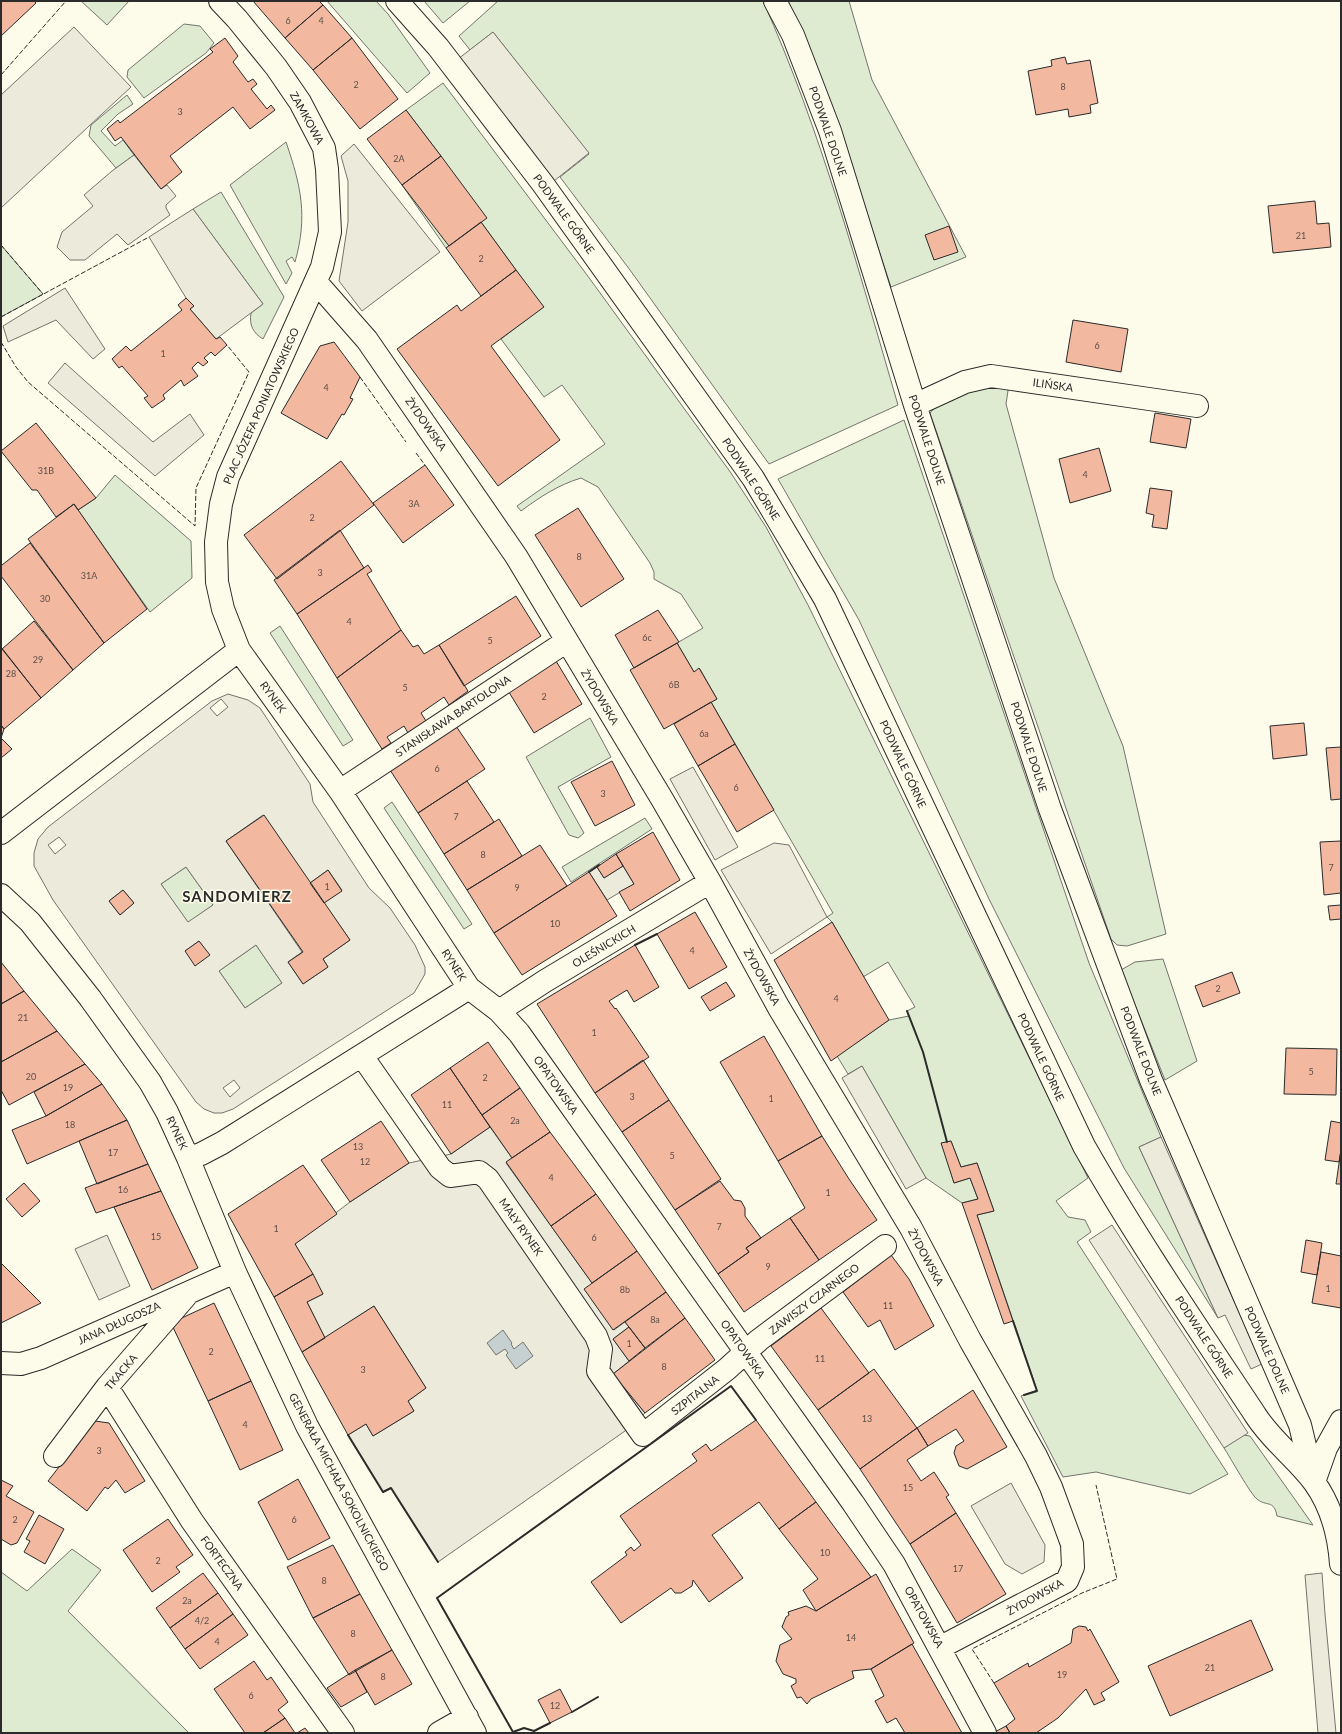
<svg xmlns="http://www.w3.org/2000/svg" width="1342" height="1734" viewBox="0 0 1342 1734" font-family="Lato,sans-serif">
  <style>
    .green { fill: #deebd1; stroke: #74746e }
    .parking { fill: #eceadb; stroke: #74746e; fill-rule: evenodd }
    .water { fill: #c7d0d0; stroke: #74746e }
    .building { fill: #f2b8a0; stroke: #2b2b2b }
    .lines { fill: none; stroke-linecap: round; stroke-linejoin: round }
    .street-casing { stroke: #2b2b2b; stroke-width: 24 }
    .street { stroke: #fdfbea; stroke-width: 22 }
    .fence { stroke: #2b2b2b; stroke-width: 1; stroke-dasharray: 5 2; stroke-linecap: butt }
    .wall { stroke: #2b2b2b; stroke-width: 2 }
    .labels { text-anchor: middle; stroke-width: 3; stroke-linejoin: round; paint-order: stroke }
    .number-label { font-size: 9px; fill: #5d4e48 }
    .street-label { font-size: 11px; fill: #2b2b2b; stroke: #fdfbea }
    .district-label { font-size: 15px; font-weight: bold; letter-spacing: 1px; fill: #2b2b2b; stroke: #fdfbea }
  </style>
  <rect width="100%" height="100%" fill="#fdfbea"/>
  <!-- green -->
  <path class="green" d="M81,1H129L107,25Z
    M327,1H376L388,14L430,73L407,93Z
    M424,1H470L443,23Z
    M498,1H763C821,131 858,268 898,405L769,464L630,270L560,177L589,154L493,32L470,50L459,36Z
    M788,1H849L872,80L966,257L891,287C859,191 831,93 788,1Z
    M184,24L200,26L214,43L206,53L144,98L127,77L128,70Z
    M443,83L587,275L731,473L766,527L808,605L1088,1178L1056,1201L1068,1217L1085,1220L1091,1232L1077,1242L1228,1474L1190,1494L1096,1472L1063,1477L1021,1396L1037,1390L977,1215L994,1211L977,1163L961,1167L951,1141L942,1143L954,1183L970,1178L978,1199L962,1203L926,1178L862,1066L848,1074L837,1056L889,1020L909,1016L907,1011L915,1007L888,962L863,977L832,922L827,917L833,913L711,702L717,699L700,669L694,672L677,643L703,628L681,594L654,579V572L650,563L598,487L581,478C558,485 540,497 521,511L517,506L605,444L562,385L544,397L501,339L543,307L481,222L446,248L402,185L441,156L406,110Z
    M127,95L133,104L118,114L101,131L115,146L123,140L134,155L116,168L89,136L91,125Z
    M286,142C301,186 308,216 295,262L292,257L286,261L292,273L286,284L230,185Z
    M221,192L284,297L263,339C253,333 249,325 251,313L263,304L193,209Z
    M1,245L43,294L1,317Z
    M990,382L1009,384L1006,404L1054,578L1123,746L1166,934L1127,946L1117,945L1111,939L930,413L937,405Z
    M904,420L1089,963L1161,1137L1139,1147L1218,1318L1124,1168L989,899L859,620L778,479Z
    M115,475L191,541L192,578L150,612L78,510L96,498Z
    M280,626L353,740L343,746L270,633Z
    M590,718L611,757L558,787L584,833L578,838L569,835L526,757Z
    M392,802L472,924L464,929L384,808Z
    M645,818L652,829L571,882L562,867Z
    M186,867L213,905L188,923L161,884Z
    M256,945L282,983L245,1008L219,971Z
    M1163,959L1197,1061L1165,1080L1121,970L1135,962Z
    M1243,1435L1250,1436L1313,1525L1277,1516C1274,1499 1266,1507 1257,1499C1251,1495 1230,1457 1224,1448Z
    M72,1549L101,1570L68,1611L189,1733H1V1572L27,1591Z"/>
  <!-- parking -->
  <path class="parking" d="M74,27L131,87L1,208V95Z
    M493,32L589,153L554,181L458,59Z
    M354,144L440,252L362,311L339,281L348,222V181L341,156Z
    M134,155L161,189L167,185L176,196L166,205V208L170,215L128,245L117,234L85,260H70L57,247L62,232L93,206L84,195L112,171Z
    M193,209L263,304L216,339L190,309L194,306L186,298L149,237Z
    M65,288L105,349L93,359L56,320L8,342L3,326Z
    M65,363L153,442L190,414L204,435L155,476L48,383Z
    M228,694L248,700L260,708L310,784L313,802L369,888L390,908L415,945L425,967V974L414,993L233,1109L222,1113H214L204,1109L196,1102L53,900L34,866V853L38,839L48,827L212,701ZM221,699L228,707L217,716L210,708ZM263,815L310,883L328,870L342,890L324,903L350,940L323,959L328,967L303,984L288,962L302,952L226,841ZM59,837L66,845L55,854L48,845ZM186,867L213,905L188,922L161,884ZM123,890L134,903L120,915L109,901ZM199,941L209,955L185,951ZM256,945L282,983L245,1008L219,971ZM234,1080L240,1088L230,1097L223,1088Z
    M693,767L738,847L715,860L670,779Z
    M774,843L789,845L827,917L771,954L721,870Z
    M623,866L634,884L607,900L589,872L597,867L604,878Z
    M862,1066L926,1178L906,1189L842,1078Z
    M490,1127L512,1158L506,1163L592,1283L614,1330L625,1322L629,1327L613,1339L629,1361L613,1374L645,1413L625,1431L438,1562L391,1488L383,1492L348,1435L366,1424L373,1436L414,1411L408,1401L426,1388L374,1306L325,1338L307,1302L323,1294L295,1244L350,1202L409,1163L451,1154Z
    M1161,1137L1262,1364L1251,1369L1225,1315L1218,1318L1139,1147Z
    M1112,1225L1248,1433L1224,1448L1089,1240Z
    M107,1235L130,1286L99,1300L75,1249Z
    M1011,1483L1045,1545L1044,1562L1022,1574L1005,1564L971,1506Z
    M1322,1573L1325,1614L1336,1733H1318L1305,1575Z"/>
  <!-- water -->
  <path class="water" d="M503,1330L512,1343L511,1344L514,1349L523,1342L533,1356L516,1369L506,1355L508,1353L505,1349L496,1355L487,1343Z"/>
  <!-- building -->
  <path class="building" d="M1,1H34L36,3L1,36Z
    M253,1H319L323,5L285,38Z
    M323,5L352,38L313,70L285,38Z
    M225,38L238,56L233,62L248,82L253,79L257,84L251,89L267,109L271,105L275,110L250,129L233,107L170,156L182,172L161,189L121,137L115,141L107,129L118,120L120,123L213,52L210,49Z
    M352,38L398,99L360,129L313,70Z
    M1065,57L1067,64L1090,60L1098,103L1090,105L1091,113L1069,117L1068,109L1036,115L1028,71L1052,66L1051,60Z
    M406,110L441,156L402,185L367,139Z
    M441,156L487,218L449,246L402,185Z
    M1315,201L1317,224L1329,223L1331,247L1273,253L1268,206Z
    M481,222L516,270L481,296L446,248Z
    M949,226L958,252L934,260L925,235Z
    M516,270L544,307L491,346L560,440L498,486L397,349L457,305L461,311Z
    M186,298L194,306L190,309L216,339L220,337L227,345L215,356L211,352L204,358L208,362L203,366L198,362L192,368L198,376L184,386L181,380L163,395L165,399L152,408L144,398L148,396L122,366L119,368L112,359L126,346L131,351L182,310L178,305Z
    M1073,320L1128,329L1121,372L1066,362Z
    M334,342L360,377L350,398L353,399L344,415L342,414L327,439L281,413L320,346Z
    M1155,413L1191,419L1186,448L1150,442Z
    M36,423L96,498L78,510L74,504L56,517L37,490H32L1,451Z
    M1099,448L1111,491L1070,503L1059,459Z
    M341,461L374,505L277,579L244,535Z
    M425,465L454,505L403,543L373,503Z
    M1150,488L1172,491L1167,529L1152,527L1154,515L1146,513Z
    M74,504L147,609L104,643L28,539Z
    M578,508L624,579L581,607L535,535Z
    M340,530L364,568L297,614L274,580Z
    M30,543L104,643L73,670L1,576V564L2,565Z
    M368,565L372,571L367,574L401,630L337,678L297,614Z
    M516,596L541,636L464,686L439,645Z
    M658,610L679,642L634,668L615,635Z
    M34,621L73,670L41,698L2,649Z
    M401,630L413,647L418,645L424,654L439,645L468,691L449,705L444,697L421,713L426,721L408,733L404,726L387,737L391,743L382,749L337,678Z
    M677,643L694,672L699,668L717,699L664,729L630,670Z
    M1,647L41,698L4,729L1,725Z
    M556,661L582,704L534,733L507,689Z
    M711,702L735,744L698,766L674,724Z
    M1304,723L1307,755L1273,759L1270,726Z
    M1,725L4,729L1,738L12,749L1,758Z
    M456,726L485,769L418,813L390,770Z
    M735,744L774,810L737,832L698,766Z
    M1341,747V799L1331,800L1326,748Z
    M612,761L635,805L595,826L571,782Z
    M467,781L494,822L444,854L418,813Z
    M264,815L350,940L323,959L328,967L303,984L288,962L303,952L226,841Z
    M499,819L522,856L467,890L444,854Z
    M653,832L680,880L630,911L619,892L634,884L616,854Z
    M1341,841V893L1324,895L1320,842Z
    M540,845L567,886L494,933L467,890Z
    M616,854L623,866L604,878L597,867Z
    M328,870L342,891L324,903L310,883Z
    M589,872L617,916L522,975L494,933Z
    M123,890L134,903L120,915L109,901Z
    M1341,905V919L1330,920L1328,906Z
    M695,912L727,967L689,989L657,934Z
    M832,922L889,1020L831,1061L774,960Z
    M199,941L210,955L195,966L185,951Z
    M635,945L659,987L634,1002L627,990L609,1001L615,1009L616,1008L649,1057L595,1093L537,1004Z
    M1,962L24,991L1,1004Z
    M1232,972L1240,993L1203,1007L1195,986Z
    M726,982L735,996L710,1011L701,997Z
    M24,991L57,1031L1,1062V1004Z
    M57,1031L85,1064L9,1105L1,1090V1062Z
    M764,1036L822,1136L778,1161L720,1062Z
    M488,1042L520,1088L482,1115L450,1068Z
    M1286,1048L1337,1049L1336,1095L1284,1094Z
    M643,1060L669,1100L622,1132L595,1093Z
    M85,1064L102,1084L46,1116L34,1092Z
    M450,1068L490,1127L451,1154L411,1095Z
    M102,1084L127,1120L27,1164L12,1130L46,1116Z
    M520,1088L550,1132L512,1158L482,1115Z
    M669,1100L721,1179L675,1210L622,1132Z
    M127,1120L148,1164L97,1184L79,1141Z
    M381,1121L409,1163L350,1202L321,1160Z
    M1331,1121L1341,1123V1150L1339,1162L1325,1160Z
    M550,1132L596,1194L551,1226L506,1162Z
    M822,1136L849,1179L877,1220L819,1260L790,1218L805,1208L778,1161Z
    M951,1141L961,1167L977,1163L994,1211L977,1215L1013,1321L1004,1324L962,1203L978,1199L970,1178L954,1183L941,1143Z
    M1341,1150V1184H1336Z
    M148,1164L161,1191L96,1213L85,1188Z
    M303,1165L337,1214L295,1244L313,1274L274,1297L228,1214Z
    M720,1181L734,1200L741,1201L745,1208V1216L761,1238L746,1248L749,1252L718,1274L675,1210Z
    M24,1183L40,1201L22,1217L6,1199Z
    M161,1191L198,1268L152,1290L114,1207Z
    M596,1194L637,1251L592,1283L551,1226Z
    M790,1218L819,1260L744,1312L718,1274L749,1252L746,1248Z
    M1306,1240L1322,1243L1317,1275L1301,1272Z
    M637,1251L666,1292L613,1330L584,1289Z
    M1321,1252L1341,1256V1308L1312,1303Z
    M891,1255L909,1279L934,1326L895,1350L880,1320L868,1327L843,1292Z
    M1,1263L41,1303L1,1323Z
    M313,1274L323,1294L307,1302L325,1338L302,1352L274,1297Z
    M666,1292L685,1318L645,1348L625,1322Z
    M214,1303L251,1381L208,1401L171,1323Z
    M374,1306L426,1388L408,1401L414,1411L373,1436L366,1424L348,1435L302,1352Z
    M821,1308L869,1373L818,1410L771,1346Z
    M685,1318L715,1360L645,1413L613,1374Z
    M629,1327L645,1348L629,1361L613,1339Z
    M874,1369L917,1428L860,1469L818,1410Z
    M251,1381L283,1450L240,1470L208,1401Z
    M973,1390L1007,1447L967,1469L959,1466L954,1453L956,1446L964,1441L956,1429L928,1446L917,1428Z
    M756,1420L816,1502L779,1529L759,1502L712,1535L743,1578L709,1602L693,1580L692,1586L681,1593H675L671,1588L621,1623L591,1582L627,1555L625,1552L631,1547L634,1551L641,1545L620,1516L697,1461L692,1454L706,1444L711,1451Z
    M95,1421L109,1423L145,1481L125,1493L116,1480L108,1489L105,1487L87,1511L48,1481Z
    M917,1428L928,1446L907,1460L921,1481L934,1472L949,1495L946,1497L956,1513L910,1544L860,1469Z
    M298,1479L330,1538L288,1560L258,1502Z
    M1,1480L13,1486L6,1496L34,1512L17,1543L11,1545L1,1539Z
    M816,1502L871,1577L816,1611L803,1590L818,1579L779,1529Z
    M956,1513L1006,1594L957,1623L910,1544Z
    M39,1515L64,1529L45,1564L24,1552L30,1541L26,1539Z
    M168,1519L193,1555L176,1567L180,1572L152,1592L123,1550Z
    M333,1545L360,1594L313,1618L287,1567Z
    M203,1573L218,1593L170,1628L156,1608Z
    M876,1574L914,1643L871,1669L852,1671L854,1678L811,1699L807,1704L801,1697L797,1698L791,1686L796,1683V1679L783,1674L776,1661L780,1645L792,1639L782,1627L786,1617L789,1615L788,1612L806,1606L816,1611Z
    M218,1593L233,1614L185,1649L170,1628Z
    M360,1594L392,1650L349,1675L313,1618Z
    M233,1614L248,1635L200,1669L185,1649Z
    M1251,1620L1273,1670L1170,1716L1148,1666Z
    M1079,1626L1086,1627L1088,1631L1090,1629L1119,1682L1101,1693L1105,1700L1094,1705L1086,1689L1058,1718L1036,1733H1010L1006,1726L1015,1719L994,1683L1028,1663L1029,1667L1071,1643L1073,1629Z
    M912,1644L962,1733H905L896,1718L887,1723L875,1701L884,1696L871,1669Z
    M392,1650L412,1684L375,1705L355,1670Z
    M254,1661L267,1680L271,1677L288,1702L278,1710L285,1718L263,1733H245L214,1689Z
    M355,1670L367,1692L341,1707L327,1688Z
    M560,1689L572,1712L550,1723L538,1700Z
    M285,1718L295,1733H263Z
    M1006,1726L1010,1733H993Z
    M305,1728L309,1733H297Z"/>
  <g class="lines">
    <!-- street casing -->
    <g class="street-casing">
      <path id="street" d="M220,1L237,19L276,67L300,102L324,148L327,169L330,232L322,267L228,477L221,504L216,542L217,582L223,609L239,650L340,791L469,988L499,1011L519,1033L853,1503L894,1564L985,1733
        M397,1L438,47L543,184L753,478L825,599L1084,1146C1137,1239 1197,1327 1256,1416C1272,1441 1297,1459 1314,1482C1332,1507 1339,1535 1341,1564
        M775,1L793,35L830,131L915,405L1050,809L1151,1080L1300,1425L1313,1479
        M316,282L367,340L516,556L662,799L710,882L779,1008L911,1228L970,1340L1036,1456L1051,1487L1072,1544L1073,1567L1067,1581L941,1647
        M915,405L965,382L991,376L1197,406
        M340,791L567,641
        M1,833L239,650
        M1,895L30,922L90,998L150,1082L167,1112L188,1158L235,1272L307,1426L475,1733
        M499,1011L545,981L710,882
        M362,1056L440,1168L450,1176L479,1172L488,1179L596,1336L601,1349L598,1371L643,1435L727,1369L759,1340L885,1246
        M188,1158L201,1154L222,1143L469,988
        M1,1363L21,1364L41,1358L235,1272
        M107,1387L192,1521L343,1733
        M55,1456L107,1387L186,1296
        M1314,1482L1326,1448L1341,1421
        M439,1733L467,1717"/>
    </g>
    <!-- street -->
    <use href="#street" class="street"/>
    <!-- fence -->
    <path class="fence" d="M1,75L66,1
      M1,245L43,294
      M1,317L149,237
      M1,342L16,367L28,382L195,526L196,488L249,372L227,345
      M360,377L406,442
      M416,453L425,465
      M994,1683L972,1649L1082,1593L1117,1579L1096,1485"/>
    <!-- wall -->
    <path class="wall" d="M589,872L599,865
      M635,945L657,934
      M907,1011L923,1052L947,1142
      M1013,1321L1037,1391L1024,1395
      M348,1435L383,1492L391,1488L438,1562
      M572,1712L598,1697
      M550,1723L534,1731L524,1728L513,1732L437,1598L731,1386L756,1420"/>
  </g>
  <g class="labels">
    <!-- number labels -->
    <g class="number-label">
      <text x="288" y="24">6</text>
      <text x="321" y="24">4</text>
      <text x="356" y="88">2</text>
      <text x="1063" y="90">8</text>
      <text x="180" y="115">3</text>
      <text x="399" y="162">2A</text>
      <text x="1301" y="239">21</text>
      <text x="481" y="262">2</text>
      <text x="1097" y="349">6</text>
      <text x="163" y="357">1</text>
      <text x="326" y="391">4</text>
      <text x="46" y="474">31B</text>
      <text x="1085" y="478">4</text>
      <text x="414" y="507">3A</text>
      <text x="312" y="521">2</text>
      <text x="579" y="560">8</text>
      <text x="320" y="576">3</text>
      <text x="89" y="579">31A</text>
      <text x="45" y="602">30</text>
      <text x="349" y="625">4</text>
      <text x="647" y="641">6c</text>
      <text x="490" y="644">5</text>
      <text x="38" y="663">29</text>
      <text x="11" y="677">28</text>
      <text x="674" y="688">6B</text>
      <text x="405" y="691">5</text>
      <text x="544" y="700">2</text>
      <text x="704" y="737">6a</text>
      <text x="437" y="772">6</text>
      <text x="736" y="791">6</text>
      <text x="603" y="797">3</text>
      <text x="456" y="820">7</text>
      <text x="483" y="858">8</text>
      <text x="1331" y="871">7</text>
      <text x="327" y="890">1</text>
      <text x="517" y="891">9</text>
      <text x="555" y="927">10</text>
      <text x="692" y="954">4</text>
      <text x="1218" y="992">2</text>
      <text x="836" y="1002">4</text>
      <text x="23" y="1021">21</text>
      <text x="594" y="1036">1</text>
      <text x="1311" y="1075">5</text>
      <text x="31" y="1080">20</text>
      <text x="485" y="1081">2</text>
      <text x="68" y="1091">19</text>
      <text x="632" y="1100">3</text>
      <text x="771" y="1102">1</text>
      <text x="447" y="1108">11</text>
      <text x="515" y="1124">2a</text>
      <text x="70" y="1128">18</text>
      <text x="358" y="1150">13</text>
      <text x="113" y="1156">17</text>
      <text x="672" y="1159">5</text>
      <text x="365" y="1165">12</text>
      <text x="551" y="1181">4</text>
      <text x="123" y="1193">16</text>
      <text x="828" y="1196">1</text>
      <text x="719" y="1230">7</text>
      <text x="276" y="1232">1</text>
      <text x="156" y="1240">15</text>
      <text x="594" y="1241">6</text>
      <text x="768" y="1270">9</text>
      <text x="1328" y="1292">1</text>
      <text x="625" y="1293">8b</text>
      <text x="888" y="1309">11</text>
      <text x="655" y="1323">8a</text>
      <text x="629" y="1347">1</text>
      <text x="211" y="1355">2</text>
      <text x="820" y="1362">11</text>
      <text x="664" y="1370">8</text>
      <text x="363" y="1373">3</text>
      <text x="867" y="1422">13</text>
      <text x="245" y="1428">4</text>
      <text x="99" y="1454">3</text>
      <text x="908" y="1491">15</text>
      <text x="15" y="1523">2</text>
      <text x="294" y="1523">6</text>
      <text x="825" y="1556">10</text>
      <text x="158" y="1564">2</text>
      <text x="958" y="1572">17</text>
      <text x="324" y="1584">8</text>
      <text x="187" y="1604">2a</text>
      <text x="202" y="1624">4/2</text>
      <text x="353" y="1637">8</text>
      <text x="851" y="1641">14</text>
      <text x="217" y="1645">4</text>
      <text x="1210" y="1671">21</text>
      <text x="1062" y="1678">19</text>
      <text x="383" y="1680">8</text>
      <text x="251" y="1699">6</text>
      <text x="555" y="1709">12</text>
    </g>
    <!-- street labels -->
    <g class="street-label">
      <text transform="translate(307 118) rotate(61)" y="4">ZAMKOWA</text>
      <text transform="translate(828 131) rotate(71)" y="4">PODWALE DOLNE</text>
      <text transform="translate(564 214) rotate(54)" y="4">PODWALE GÓRNE</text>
      <text transform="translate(1053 385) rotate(8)" y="4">ILIŃSKA</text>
      <text transform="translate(261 406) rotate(-66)" y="4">PLAC JÓZEFA PONIATOWSKIEGO</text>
      <text transform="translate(426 424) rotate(55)" y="4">ŻYDOWSKA</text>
      <text transform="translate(927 440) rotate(72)" y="4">PODWALE DOLNE</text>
      <text transform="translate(751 479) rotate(57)" y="4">PODWALE GÓRNE</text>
      <text transform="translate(273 697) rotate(54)" y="4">RYNEK</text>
      <text transform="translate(600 697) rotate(59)" y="4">ŻYDOWSKA</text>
      <text transform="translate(453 716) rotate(-34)" y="4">STANISŁAWA BARTOLONA</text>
      <text transform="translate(1029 747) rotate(72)" y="4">PODWALE DOLNE</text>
      <text transform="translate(903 764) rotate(65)" y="4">PODWALE GÓRNE</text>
      <text transform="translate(604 946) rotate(-31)" y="4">OLEŚNICKICH</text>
      <text transform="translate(454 965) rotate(57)" y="4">RYNEK</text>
      <text transform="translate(762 977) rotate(61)" y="4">ŻYDOWSKA</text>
      <text transform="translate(1141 1051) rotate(69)" y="4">PODWALE DOLNE</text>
      <text transform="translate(1041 1057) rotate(65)" y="4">PODWALE GÓRNE</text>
      <text transform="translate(556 1085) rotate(55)" y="4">OPATOWSKA</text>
      <text transform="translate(177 1133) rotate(65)" y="4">RYNEK</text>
      <text transform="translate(521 1227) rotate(55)" y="4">MAŁY RYNEK</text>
      <text transform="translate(926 1257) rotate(62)" y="4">ŻYDOWSKA</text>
      <text transform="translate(814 1299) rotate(-37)" y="4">ZAWISZY CZARNEGO</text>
      <text transform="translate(119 1323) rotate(-24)" y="4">JANA DŁUGOSZA</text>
      <text transform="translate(1204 1337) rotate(57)" y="4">PODWALE GÓRNE</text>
      <text transform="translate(743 1349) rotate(55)" y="4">OPATOWSKA</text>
      <text transform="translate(1267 1350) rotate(66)" y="4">PODWALE DOLNE</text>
      <text transform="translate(121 1372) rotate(-50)" y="4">TKACKA</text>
      <text transform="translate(695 1395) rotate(-38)" y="4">SZPITALNA</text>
      <text transform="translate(339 1482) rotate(62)" y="4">GENERAŁA MICHAŁA SOKOLNICKIEGO</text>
      <text transform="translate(222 1563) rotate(54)" y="4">FORTECZNA</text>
      <text transform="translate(1035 1597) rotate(-29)" y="4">ŻYDOWSKA</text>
      <text transform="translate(924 1617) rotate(61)" y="4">OPATOWSKA</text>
    </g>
    <!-- district labels -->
    <g class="district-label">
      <text x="237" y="902">SANDOMIERZ</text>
    </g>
  </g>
  <!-- border -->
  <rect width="1342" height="1734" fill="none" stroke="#2b2b2b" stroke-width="4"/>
</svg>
